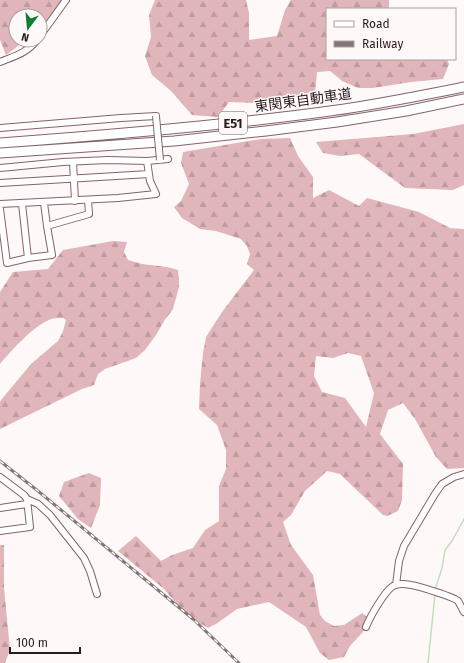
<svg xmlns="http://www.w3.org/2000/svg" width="464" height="663" viewBox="0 0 464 663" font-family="'Fira Sans','Noto Sans JP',sans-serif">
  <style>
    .forest { fill: url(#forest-firs); fill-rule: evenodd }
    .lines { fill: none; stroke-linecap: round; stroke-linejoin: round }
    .stream { stroke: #c0dec2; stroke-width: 1.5 }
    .minor-casing { stroke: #826468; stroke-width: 8 }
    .highway-casing { stroke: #826468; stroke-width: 11 }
    .minor { stroke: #fff; stroke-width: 6 }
    .highway { stroke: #fff; stroke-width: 9 }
    .rail-casing { stroke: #817778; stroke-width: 3 }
    .rail { stroke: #fff8f8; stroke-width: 1.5; stroke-dasharray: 4.5; stroke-linecap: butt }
    .minor-bridge-casing { stroke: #826468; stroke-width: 8; stroke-linecap: butt }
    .minor-bridge { stroke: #fff; stroke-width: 6 }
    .labels { text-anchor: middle; stroke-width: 3; stroke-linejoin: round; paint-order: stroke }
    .shield { fill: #fff8f8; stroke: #685e5f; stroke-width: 1 }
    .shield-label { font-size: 13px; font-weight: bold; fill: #281c1e }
    .street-label { font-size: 14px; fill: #281c1e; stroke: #fff8f8 }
  </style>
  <defs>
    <pattern id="forest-firs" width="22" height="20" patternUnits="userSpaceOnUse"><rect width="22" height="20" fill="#e0b6ba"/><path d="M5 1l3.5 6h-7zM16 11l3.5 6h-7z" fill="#c09c9f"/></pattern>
  </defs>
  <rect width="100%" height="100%" fill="#fff8f8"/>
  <!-- forest -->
  <path class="forest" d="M0,0H62L40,29V16H16V40H26L6,55L0,40Z
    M155,0H246L249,13V40L277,36L285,10L291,0H389V9H327V59H447L449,64L443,79L411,82L373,88H358L342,81L330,71L317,72L315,93L287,97L267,102L253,103L229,102L218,117L192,115L171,91L152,75L145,56L151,37L149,15Z
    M464,124V185L453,190L405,188L359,154L340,156L323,153L316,142L413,134Z
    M290,138L298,156L313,177V198L329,190L359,206L367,198L419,212L450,228L464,229V468L447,469L436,457L415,419L403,403L388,410L380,434L403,464L402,500L398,511L387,516L383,515L340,474L327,471L305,491L291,515L283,522L291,545L313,575L320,615L325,621L334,626L344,625L362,613L373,621L350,646L344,657L329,660L320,653L306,627L269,602L237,609L216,624L208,628L187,616L164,589L118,551L136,536L161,561L172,555L193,548L205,530L219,521V486L226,469V450L217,425L199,409L200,384L203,353L206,337L222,312L254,270L247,264L250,254L247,246L241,239L216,231L200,229L182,218L174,207L181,201L189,184L181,163L183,152L261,139ZM348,353L361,356L374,393L366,427L345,398L322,392L314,376L316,356L333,358Z
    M113,241L127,242L124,252L128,260L142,264L167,267L178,270L179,280V287L173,309L164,321L156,335L145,350L136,358L105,369L98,374L94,385L82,389L0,429V402L1,400L31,364L58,341L63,331L66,320L63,318C59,318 54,318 51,319C32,327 13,349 0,364V292L13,272L48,269L63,250Z
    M89,473L101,478L100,505L91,528L78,519L59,496L64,482Z
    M0,545H4V588L10,650L5,663H0Z"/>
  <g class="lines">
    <!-- stream -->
    <path class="stream" d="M435,590L442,568L445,550L452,541L464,519
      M428,663L435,594"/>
    <!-- minor casing -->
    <g class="minor-casing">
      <path id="minor" d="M40,36L66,0
        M0,62C15,56 27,53 37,40
        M0,128L121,118L156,116
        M147,161L168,159
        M73,162L75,201
        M0,168L63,162L108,160L147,161L150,181L156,194L118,198L0,204
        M0,183L149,174
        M22,204L28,258
        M0,209L7,263L28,258L52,255L47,226L44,203
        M47,226L89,214L88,200
        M0,477L24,495L27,499L38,504L50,515L84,558L90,571L97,594
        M0,508L27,504
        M0,531L30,527L27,499
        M396,585L399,561L404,546L435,494L442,484L454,477L464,474
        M366,627C370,617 384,592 393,586C398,583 406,584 411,585C418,586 454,597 458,601C460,604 462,609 464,612"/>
    </g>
    <!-- highway casing -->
    <g class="highway-casing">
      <path id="highway" d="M0,143C110,135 220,126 330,111C375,105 419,96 464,87
        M0,153L174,141L266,131L337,122L406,111L464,99"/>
    </g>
    <!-- minor -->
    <use href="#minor" class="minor"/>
    <!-- highway -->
    <use href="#highway" class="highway"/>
    <!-- rail casing -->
    <g class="rail-casing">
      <path id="rail" d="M0,461L38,491L193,619L239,663"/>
    </g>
    <!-- rail -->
    <use href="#rail" class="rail"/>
    <!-- minor-bridge casing -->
    <g class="minor-bridge-casing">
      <path id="minor-bridge" d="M156,116L160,160"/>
    </g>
    <!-- minor-bridge -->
    <use href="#minor-bridge" class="minor-bridge"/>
  </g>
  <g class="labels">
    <!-- shield labels -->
    <rect class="shield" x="219" y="112" width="28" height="22" rx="3"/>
    <g class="shield-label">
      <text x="233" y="128">E51</text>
    </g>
    <!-- street labels -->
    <g class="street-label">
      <text transform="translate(303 100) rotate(-8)" y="5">東関東自動車道</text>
    </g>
  </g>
  <!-- legend -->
  <rect x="326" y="8" width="130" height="52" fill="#fff8f8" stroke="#a9a0a1"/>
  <rect x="334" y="21" width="20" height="6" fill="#ffffff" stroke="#a9a0a1"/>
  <text x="362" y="28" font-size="12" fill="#281c1e">Road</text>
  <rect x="334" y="41" width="20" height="6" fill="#817778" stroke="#a9a0a1"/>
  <text x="362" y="48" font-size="12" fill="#281c1e">Railway</text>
  <!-- north arrow -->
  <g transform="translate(28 28) rotate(196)"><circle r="19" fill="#fff8f8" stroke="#a9a0a1"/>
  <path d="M0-3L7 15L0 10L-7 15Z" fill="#127d32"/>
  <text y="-6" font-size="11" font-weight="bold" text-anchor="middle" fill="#281c1e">N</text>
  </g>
  <!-- scale -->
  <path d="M10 647v6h70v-6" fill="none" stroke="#281c1e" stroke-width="2"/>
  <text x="16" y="647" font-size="12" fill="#281c1e" stroke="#fff8f8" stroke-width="3" paint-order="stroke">100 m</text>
</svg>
